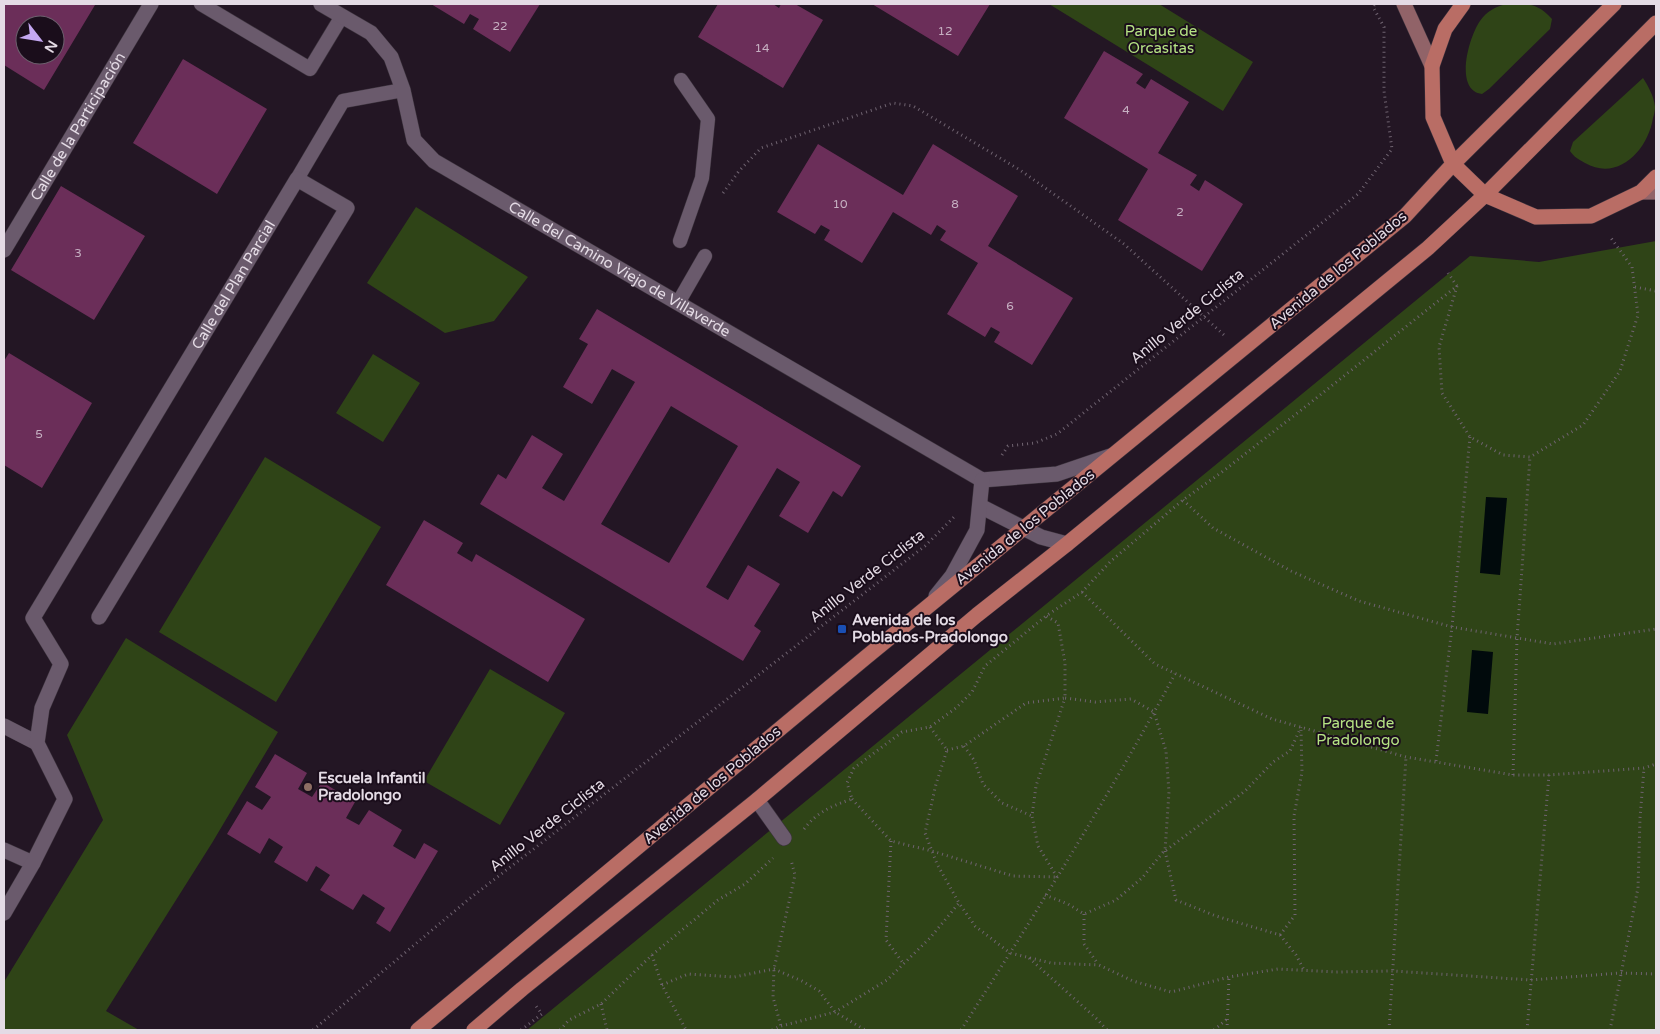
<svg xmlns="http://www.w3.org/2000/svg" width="1660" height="1034" viewBox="0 0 1660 1034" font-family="'Varela Round',sans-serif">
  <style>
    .green { fill: #2f4417 }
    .water { fill: #010a0c }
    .building { fill: #6b2e59; fill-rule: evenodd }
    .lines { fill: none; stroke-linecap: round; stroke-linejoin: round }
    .lane-casing { stroke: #3c333d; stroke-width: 15 }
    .street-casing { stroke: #3c333d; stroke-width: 16 }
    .secondary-casing { stroke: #3c333d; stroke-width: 16 }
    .primary-casing { stroke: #3c333d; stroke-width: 16 }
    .path { stroke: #6f6370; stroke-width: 3; stroke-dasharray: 1 4; stroke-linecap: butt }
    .lane { stroke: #6a5a6c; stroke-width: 14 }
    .street { stroke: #6a5a6c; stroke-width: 15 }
    .secondary { stroke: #916368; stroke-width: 15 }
    .primary { stroke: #b96d65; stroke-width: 15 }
    .transit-dot { fill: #1a4fb4; stroke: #1a0d1b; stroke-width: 2 }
    .education-dot { fill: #8d6e63; stroke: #1a0d1b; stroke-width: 2 }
    .labels { text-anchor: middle; stroke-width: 4; stroke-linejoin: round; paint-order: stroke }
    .number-label { font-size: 12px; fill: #c6b0c2 }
    .park-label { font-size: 15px; fill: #b6e484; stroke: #1a0d1b }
    .street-label { font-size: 15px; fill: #e4dbe5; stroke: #1a0d1b }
    .poi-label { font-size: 15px; font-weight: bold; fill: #e4dbe5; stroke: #1a0d1b; text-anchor: start }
  </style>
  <rect width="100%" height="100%" fill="#231624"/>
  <!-- green -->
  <path class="green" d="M1049,4H1159L1253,62L1223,111Z
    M1506,4C1528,4 1536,2 1552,19L1550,29L1489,89L1482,94C1479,93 1476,93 1474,91C1457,79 1470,35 1480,21C1487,11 1495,7 1506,4Z
    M1643,78C1648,86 1654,96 1655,107C1655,110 1654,115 1653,118C1648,150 1618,182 1585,163C1578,159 1574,157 1570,151L1573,142Z
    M416,207L528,277L494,321L445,333L367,283Z
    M1656,241V1030H527L1470,256L1539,262Z
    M373,354L420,383L383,442L336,413Z
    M265,457L381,527L276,702L159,632Z
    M126,638L278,732L212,843L106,1011L139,1030H4V982L103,820L67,735Z
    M490,669L565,713L500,825L424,781Z"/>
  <!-- water -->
  <path class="water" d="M1486,497L1507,498L1500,575L1480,573Z
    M1472,650L1493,652L1488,714L1467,712Z"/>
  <!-- building -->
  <path class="building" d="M4,4H93L95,5L44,90L4,65ZM25,25H55V55H25Z
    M431,4H540L510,52L473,29L479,19L470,14L464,24Z
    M718,4H773L779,8L781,4H795L823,20L783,88L698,37Z
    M872,4H990L958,56Z
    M1104,51L1143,74L1136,83L1145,89L1151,79L1189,102L1158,153L1197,175L1190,185L1199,191L1205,180L1243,204L1202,271L1118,220L1148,169L1064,118Z
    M183,59L267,109L217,194L133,143Z
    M818,144L903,195L933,144L1018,196L988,246L1073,298L1032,365L994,342L1000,332L991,327L985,337L947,314L978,263L940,240L946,231L937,225L931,235L893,212L862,263L824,240L830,230L821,225L815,234L777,212Z
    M61,186L145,236L94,320L11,270Z
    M597,309L861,466L842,497L833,491L808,533L779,516L800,482L777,468L706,587L728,600L748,565L780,584L754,626L761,631L743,661L480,504L498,474L506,479L532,435L563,454L542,488L564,501L635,382L612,369L592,404L563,387L588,344L579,339ZM671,406L738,446L669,563L601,524Z
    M9,353L92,403L42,488L4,465V361Z
    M424,520L463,543L457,553L472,562L476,554L585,619L548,682L386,585Z
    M275,754L307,773L298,789L312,797L322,782L355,802L346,818L359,825L369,810L402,830L393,846L415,859L424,843L438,851L390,932L376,923L385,908L363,894L353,910L320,890L330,875L316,866L307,882L274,862L283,847L269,838L260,854L227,834L247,801L262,810L271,797L255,787Z"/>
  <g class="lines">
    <!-- lane casing -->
    <g class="lane-casing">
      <path id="lane" d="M201,4L310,69L342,16
        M297,179L343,101L403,90
        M680,241L702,178L708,119L681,80
        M678,303L705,256"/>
    </g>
    <!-- street casing -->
    <g class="street-casing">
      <g id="street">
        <path id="s1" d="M321,4L371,33L391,57L403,90L414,140L434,161L982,480L1057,474L1110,456"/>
        <path id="s2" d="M4,250L151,4"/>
        <path d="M980,506L1041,537L1067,544"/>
        <path d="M936,596L952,576L977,530L982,480"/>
        <path d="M4,726L37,743"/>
        <path d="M757,800L784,838"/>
        <path d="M4,850L33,863"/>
        <path id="s3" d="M4,913L33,863L65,799L37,743L42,708L61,664L33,618L297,179L347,208L99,617"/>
      </g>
    </g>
    <!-- secondary casing -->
    <g class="secondary-casing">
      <path id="secondary" d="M1404,4L1432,66
        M1641,192H1656"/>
    </g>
    <!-- primary casing -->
    <g class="primary-casing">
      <path id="primary" d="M1463,4L1445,29L1432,66L1433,117L1453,164L1485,195L1536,217L1591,216L1641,192L1656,177
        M418,1030L865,658L1405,216L1453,164L1614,4
        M474,1030L522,989L757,800L977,615L1067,544L1428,248L1485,195L1656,23"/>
    </g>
    <!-- path -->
    <path class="path" d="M723,193L739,171L761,148L893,103L913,106L1020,170L1124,244L1224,335
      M1457,286L1439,347L1442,393L1470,437L1503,455L1530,457L1583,425L1620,371L1638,315L1632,267L1611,238
      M1635,287L1656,291
      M1002,455L1008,446L1035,443L1057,434L1358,194L1392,149L1384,91V27L1373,7L1375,4
      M1183,500L1213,528L1291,571L1359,601L1452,627L1553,644L1656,629
      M1082,592L1155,664L1272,719L1406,757L1513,775H1549L1644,768L1656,764
      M930,727L947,750L936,784L925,833L937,864L959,903
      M964,746L974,760L983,784L1002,803L1032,816
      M947,750L964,746L1026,703L1065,698V663L1058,623L1046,616
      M1436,761L1452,627L1470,437
      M1513,775L1517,638L1530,457
      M852,799L891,841L932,851L1013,876L1056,877
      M804,829C818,811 832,806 852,799L847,783L854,768L902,732L930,727L956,708L972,692L985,666L1046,616L1082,592L1111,561L1183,500L1222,472L1300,411L1457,286L1448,273
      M891,841L886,940L903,963
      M1165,851L1176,900L1216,916L1280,935L1296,955L1304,970
      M1057,877L1038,846L1032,816L1036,786L1065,698L1095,702L1131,699L1154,712L1166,751L1169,792L1165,851L1245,791L1273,762L1290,751L1301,727
      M1045,895L1068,904L1084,914L1116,900L1142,878L1164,851
      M1084,914V944L1098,964
      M1280,935L1295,915L1294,816L1302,772L1301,730
      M652,955L662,985L686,1030
      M1029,958L1097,1019L1107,1030
      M662,985L688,974L734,977L774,969L802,981L819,991L835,1012L865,1030
      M601,1004L607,1030
      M313,1030L469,899L925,546L954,517
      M521,1030L542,1014L536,1006
      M560,1030L569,1020L601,1004L652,955L718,900L745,884L773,858
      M772,1030L781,1026L835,1012L887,980L930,938L959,903L975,926L1010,953L1051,963L1099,965L1133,981L1171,992L1229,977L1278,969L1336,972L1393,971L1531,980L1620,973L1656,974
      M782,1030L773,997L774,969L795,875L791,860
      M961,1030C1036,913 1109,796 1175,674
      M1214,1030L1227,1019
      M1227,1030L1229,977
      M1389,1030L1406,757
      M1527,1030L1549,775
      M1610,1030L1638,888L1640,818L1644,768"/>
    <!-- lane -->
    <use href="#lane" class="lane"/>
    <!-- street -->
    <use href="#street" class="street"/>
    <!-- secondary -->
    <use href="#secondary" class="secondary"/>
    <!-- primary -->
    <use href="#primary" class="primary"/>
  </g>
  <!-- markers -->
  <rect class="transit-dot" x="837" y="624" width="10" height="10" rx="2.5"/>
  <circle class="education-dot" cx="308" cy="787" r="5"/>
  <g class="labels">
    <!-- number labels -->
    <g class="number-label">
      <text x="500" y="30">22</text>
      <text x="945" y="35">12</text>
      <text x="762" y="52">14</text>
      <text x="1126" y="114">4</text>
      <text x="840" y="208">10</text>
      <text x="955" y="208">8</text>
      <text x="1180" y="216">2</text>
      <text x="78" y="257">3</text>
      <text x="1010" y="310">6</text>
      <text x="39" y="438">5</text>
    </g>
    <!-- park labels -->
    <g class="park-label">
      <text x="1161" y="36">Parque de<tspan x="1161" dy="17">Orcasitas</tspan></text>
      <text x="1358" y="728">Parque de<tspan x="1358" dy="17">Pradolongo</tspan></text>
    </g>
    <!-- street labels -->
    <g class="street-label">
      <text dy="5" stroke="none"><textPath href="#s2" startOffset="144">Calle de la Participación</textPath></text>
      <text dy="5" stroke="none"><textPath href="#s1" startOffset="419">Calle del Camino Viejo de Villaverde</textPath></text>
      <text transform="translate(1338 270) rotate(-40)" y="5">Avenida de los Poblados</text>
      <text dy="5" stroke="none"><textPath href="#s3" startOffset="718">Calle del Plan Parcial</textPath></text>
      <text transform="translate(1187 316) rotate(-39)" y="5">Anillo Verde Ciclista</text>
      <text transform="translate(1025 527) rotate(-39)" y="5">Avenida de los Poblados</text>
      <text transform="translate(867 576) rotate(-38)" y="5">Anillo Verde Ciclista</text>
      <text transform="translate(712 785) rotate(-40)" y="5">Avenida de los Poblados</text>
      <text transform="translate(547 825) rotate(-38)" y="5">Anillo Verde Ciclista</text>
    </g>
    <!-- poi labels -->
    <g class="poi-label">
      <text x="852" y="625">Avenida de los<tspan x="852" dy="17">Poblados-Pradolongo</tspan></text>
      <text x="318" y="783">Escuela Infantil<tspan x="318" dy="17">Pradolongo</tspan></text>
    </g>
  </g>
  <!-- border -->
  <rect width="1660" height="1034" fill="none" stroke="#e4dbe5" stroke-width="10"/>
  <!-- north arrow -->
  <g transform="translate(40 40) rotate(121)"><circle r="24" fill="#1a0d1b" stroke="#6b5f6c"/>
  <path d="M0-4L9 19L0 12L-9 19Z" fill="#c4a7f1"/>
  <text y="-8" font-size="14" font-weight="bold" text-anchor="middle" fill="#e4dbe5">N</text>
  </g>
</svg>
